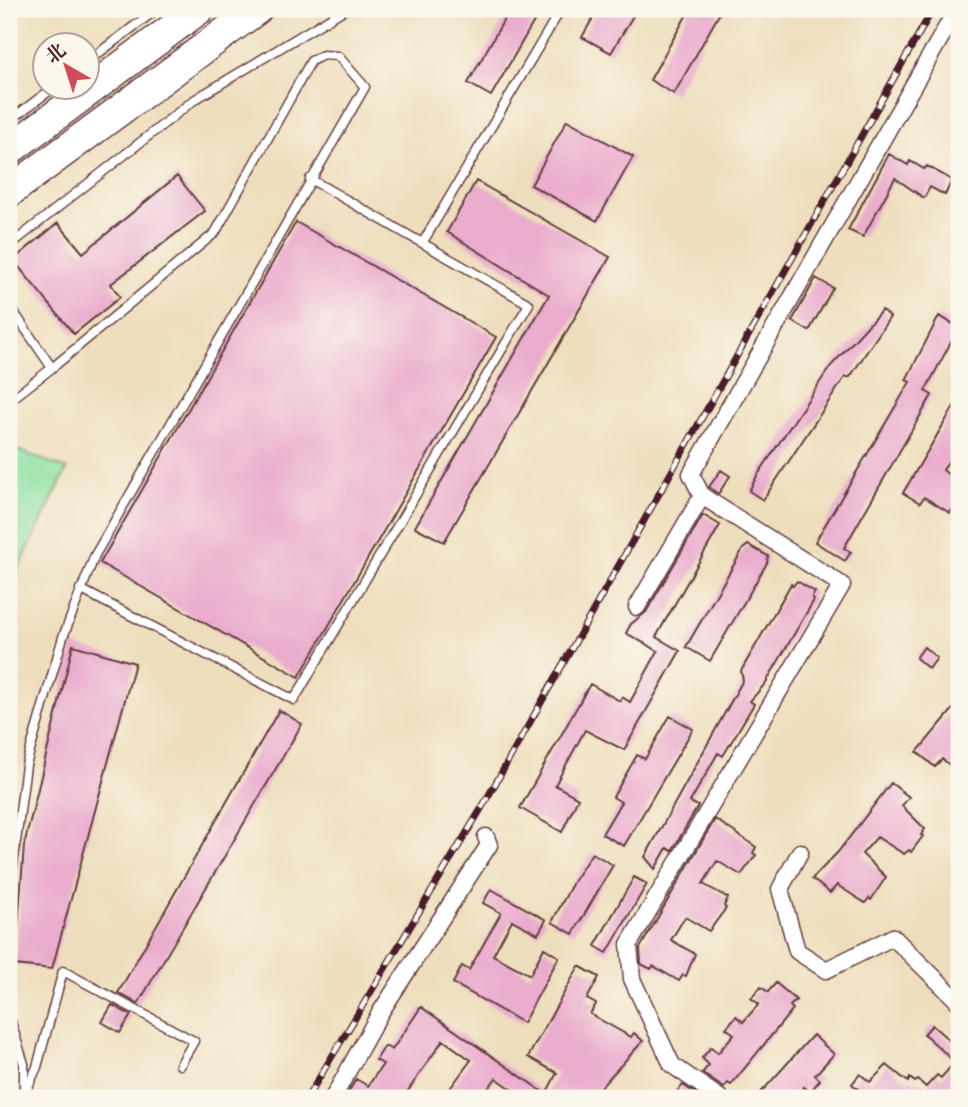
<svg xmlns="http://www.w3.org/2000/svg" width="968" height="1107" viewBox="0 0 968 1107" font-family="Alegreya,'Noto Serif SC',serif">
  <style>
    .green { fill: #8ce0a2; stroke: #6b8066; stroke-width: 2 }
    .building { fill: #eaadcd }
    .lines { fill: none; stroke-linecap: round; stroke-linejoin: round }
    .lane-casing { stroke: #633c41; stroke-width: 11 }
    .street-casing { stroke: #633c41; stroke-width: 19 }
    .highway-casing { stroke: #633c41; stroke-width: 33 }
    .lane { stroke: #fff; stroke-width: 8 }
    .street { stroke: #fff; stroke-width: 16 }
    .highway { stroke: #fff; stroke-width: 30 }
    .rail-casing { stroke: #4a1f2b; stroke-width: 7 }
    .rail { stroke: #fbf7ec; stroke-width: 4.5; stroke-dasharray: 13; stroke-linecap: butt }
  </style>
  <rect width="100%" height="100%" fill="#fbf7ec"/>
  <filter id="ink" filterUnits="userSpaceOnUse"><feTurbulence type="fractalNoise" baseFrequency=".0143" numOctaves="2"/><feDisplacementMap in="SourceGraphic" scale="14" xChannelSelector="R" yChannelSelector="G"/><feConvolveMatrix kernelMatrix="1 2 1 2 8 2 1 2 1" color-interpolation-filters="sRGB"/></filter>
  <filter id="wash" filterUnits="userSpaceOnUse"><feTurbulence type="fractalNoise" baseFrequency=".00686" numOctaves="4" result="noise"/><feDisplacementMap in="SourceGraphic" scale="28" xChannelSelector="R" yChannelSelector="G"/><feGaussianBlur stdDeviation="1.57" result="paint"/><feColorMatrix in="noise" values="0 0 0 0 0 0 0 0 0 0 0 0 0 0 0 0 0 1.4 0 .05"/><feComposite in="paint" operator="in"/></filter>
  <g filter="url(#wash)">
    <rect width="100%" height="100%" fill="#eedebd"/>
    <!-- green -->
    <path class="green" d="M9,447L67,469L9,588Z"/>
    <g id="blocks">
      <!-- building -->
      <path class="building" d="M510,9H541L491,96L468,83Z
        M598,9H637L611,53L582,37Z
        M690,9H722L674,94L650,80Z
        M567,120L633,157L597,221L531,185Z
        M889,154L908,165L910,161L924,169L927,166L952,180L945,195L930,187L924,198L895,178L863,237L848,230Z
        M177,176L205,211L111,284L120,297L74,334L13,260L58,223L83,253Z
        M476,181L610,257L444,542L415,527L549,295L447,232Z
        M296,222L496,337L299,677L100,563Z
        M816,278L833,288L809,331L792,321Z
        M882,310L890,317L850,377H845L763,500L749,491L757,476L830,367Z
        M939,316L959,327L925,391L932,395L844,548L851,552L845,561L815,542L910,382L906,380Z
        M959,398V444L943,470L959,483V510L954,507L950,513L924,497L920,503L903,493Z
        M721,470L730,476L718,494L709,487Z
        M703,515L720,525L656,637L680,651L624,750L585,730L555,785L578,798L562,832L520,808L590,684L620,701L622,697L630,702L658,651L626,633L631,624L646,612Z
        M748,545L768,556L767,563L710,661L686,647L743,549Z
        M797,581L815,592L812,597L814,600L765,684L750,701L754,704L723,756L718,753L690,802L698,806L672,851L667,848L655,869L645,857L743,680L741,671L791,584L793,586Z
        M73,645L135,663L52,969L15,965L24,846Z
        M924,647L937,658L929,669L916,658Z
        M959,702V772L942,759L935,767L917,752Z
        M279,710L302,724L138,1004L118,993Z
        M670,716L693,729L624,846L602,834L621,802L613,797L637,755L645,759Z
        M891,783L909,797L902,806L925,829L921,835L923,836L911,852L909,850L904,854L877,837L862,854L886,877L871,900L869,898L865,903L837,885L830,893L812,879L838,852Z
        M715,819L756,847L753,853L756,855L741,875L717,861L703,884L728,898L724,906L726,908L709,931L685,917L671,940L695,954L686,976L683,975L679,981L653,966L651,969L641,964L640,948Z
        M592,853L613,865L573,934L552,922L573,882Z
        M634,877L647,884L607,953L595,946Z
        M491,889L546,920L538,934L512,920L493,955L530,975L544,948L559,957L523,1023L453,983L462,966L469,970L501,913L483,903Z
        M579,966L599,977L587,999L596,1004L590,1014L631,1037L634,1033L643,1041L591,1098H525L496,1078L481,1098H443L471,1060L443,1040L403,1098H361L349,1091L356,1079L368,1086L383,1064L376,1060L385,1046L392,1050L421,1007L546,1094L557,1073L528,1057Z
        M776,983L796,1000L790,1006L793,1009L731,1085L728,1083L724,1088L702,1073L709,1065L702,1058L711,1047L718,1053L734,1034L726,1028L736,1016L743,1022L759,1004L751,998L761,987L768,992Z
        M112,1005L131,1015L120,1033L102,1022Z
        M932,1025L959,1049V1088L950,1098H868L852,1084L860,1074L870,1082L887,1065L908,1082L910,1078L915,1082L918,1080L926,1087L937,1075L941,1078L955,1062L924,1034Z
        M813,1035L834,1054L815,1075L820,1080L810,1092L804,1087L794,1098H756Z
        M683,1085L702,1098H671Z"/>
    </g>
  </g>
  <g filter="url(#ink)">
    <use href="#blocks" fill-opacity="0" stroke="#633c41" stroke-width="2"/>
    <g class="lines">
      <!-- lane casing -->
      <g class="lane-casing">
        <path id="lane" d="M88,61L157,9
          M9,121L53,88
          M423,242L561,9
          M9,246L194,100L345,9
          M9,305L52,368L9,401
          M80,589L294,700L529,304L310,179
          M9,895L26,765L63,637L95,555L365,87L338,56L323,55L311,61L215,233L52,368
          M9,1016L24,1064V1098
          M26,1091L37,1067L63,971L194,1041L180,1065"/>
      </g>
      <!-- street casing -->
      <g class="street-casing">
        <path id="street" d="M637,607L702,496
          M800,852L780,889L797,951L826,970L893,937L959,1002
          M333,1098L380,1013L489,845L486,837
          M720,1098L672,1065L632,979L629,944L842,585L702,496L691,474L957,9"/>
      </g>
      <!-- highway casing -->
      <g class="highway-casing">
        <path id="highway" d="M9,150L199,9
          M9,192L257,9"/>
      </g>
      <!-- lane -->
      <use href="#lane" class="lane"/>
      <!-- street -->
      <use href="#street" class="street"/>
      <!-- highway -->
      <use href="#highway" class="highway"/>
      <!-- rail casing -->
      <g class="rail-casing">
        <path id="rail" d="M307,1098L481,809L933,9"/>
      </g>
      <!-- rail -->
      <use href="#rail" class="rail"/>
    </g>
  </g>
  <!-- margin -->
  <rect width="968" height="1107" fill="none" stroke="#fbf7ec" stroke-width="35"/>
  <!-- north arrow -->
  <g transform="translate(66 66) rotate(321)"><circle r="33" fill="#fbf7ec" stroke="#b4a19f" stroke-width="2"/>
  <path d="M0-5L12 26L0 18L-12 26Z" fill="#d1495b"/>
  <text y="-10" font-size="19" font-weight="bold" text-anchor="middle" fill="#4a1f2b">北</text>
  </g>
</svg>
